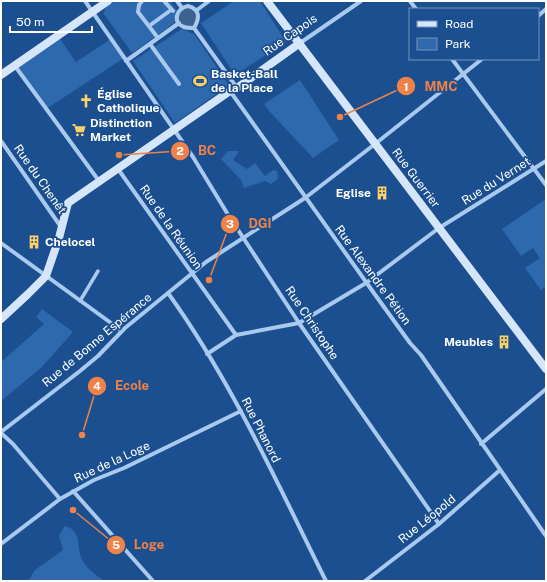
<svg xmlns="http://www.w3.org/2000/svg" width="547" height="582" viewBox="0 0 547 582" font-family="'Public Sans',sans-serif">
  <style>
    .green { fill: #2e69ad }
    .water { fill: #3c6290; stroke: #9cc4f0 }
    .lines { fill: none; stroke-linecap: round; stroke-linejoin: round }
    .pedestrian { stroke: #a9c9ee; stroke-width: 3.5 }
    .minor { stroke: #a9c9ee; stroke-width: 4 }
    .secondary { stroke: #d6e6fa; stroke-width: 8 }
    .labels { text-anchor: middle; stroke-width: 3.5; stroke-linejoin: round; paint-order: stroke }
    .street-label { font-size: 12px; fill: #fff; stroke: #1b4f8f }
    .poi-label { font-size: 12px; font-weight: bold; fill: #fff; stroke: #1b4f8f; text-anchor: start }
    .leader { fill: none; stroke: #ee8249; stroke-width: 1.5 }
    .callout-dot { fill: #ee8249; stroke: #1b4f8f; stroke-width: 1.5 }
    .mark-label { font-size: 12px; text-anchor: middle; font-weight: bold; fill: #fff }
    .callout-label { font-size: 13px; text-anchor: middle; font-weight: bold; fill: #ee8249; stroke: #1b4f8f; stroke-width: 3.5; stroke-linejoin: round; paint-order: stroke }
  </style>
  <rect width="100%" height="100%" fill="#1b4f8f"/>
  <!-- green -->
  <path class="green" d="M114,1H170L177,11L175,16L177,21L132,53L104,14C104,7 109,5 114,1Z
    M234,1H260L286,42L235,75L201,23Z
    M182,29L194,34L229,85L175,123L133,61Z
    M58,36L76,62L111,39L124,58L46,109L15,66Z
    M300,80L339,140L313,158L270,112L264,104Z
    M228,151H239L233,160L247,169L255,163L265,176L273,170L277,171L278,179L271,184L265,181L244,188L241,180L221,159Z
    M546,199V286L541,290L525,268L540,258L533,248L521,256L502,229Z
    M42,309L73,332L42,367L1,401V362L44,324L36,317Z
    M65,526C81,530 77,545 81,557C83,566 97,576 105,581H28L35,570L63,550L59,535Z"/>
  <!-- water -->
  <path class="water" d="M188,6L199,14L194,28H187L179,23L178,19L179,12Z"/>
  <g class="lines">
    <!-- pedestrian -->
    <path class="pedestrian" d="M80,301L98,271"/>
    <!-- minor -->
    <path class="minor" d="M85,1L193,157L227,213L299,323L439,524
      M142,1L139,5L138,12L158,38
      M164,1L173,11
      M177,1L182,8
      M410,1L416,9
      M188,6C200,9 200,18 194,28C191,28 187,28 184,27C172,23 176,8 188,6Z
      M197,10L209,1
      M538,16L546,9
      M149,26L171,10
      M194,28L237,88
      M300,43L361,1
      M150,44L179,84
      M452,59L546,185
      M126,61L179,23
      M15,66L99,181
      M230,91L376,296L410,343L421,355L546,536
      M1,141L61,227
      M118,169L236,335
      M1,243L122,331
      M168,293C232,382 277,483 326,581
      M207,354L236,335L299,323L366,283L439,228L546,161
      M1,432L80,371L98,356L125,328L206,262L305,198L375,144L482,59
      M1,433L13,444L60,499
      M481,444L546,389
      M73,491L153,581
      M1,544L60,499L94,480L124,468L241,411
      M365,581L439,524L500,470"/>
    <!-- secondary -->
    <path class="secondary" d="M267,1L546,369
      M1,75L108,1
      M1,319L28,294L46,276L59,238L68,203L230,91L237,88L300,43"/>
  </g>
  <!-- icons -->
  <defs>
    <g id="stadium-bare" transform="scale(1.08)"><path d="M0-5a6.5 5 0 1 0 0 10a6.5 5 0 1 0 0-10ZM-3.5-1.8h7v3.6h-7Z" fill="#ffd166" stroke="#1b4f8f" stroke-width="2.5" paint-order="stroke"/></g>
    <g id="church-bare" transform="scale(1.08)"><path d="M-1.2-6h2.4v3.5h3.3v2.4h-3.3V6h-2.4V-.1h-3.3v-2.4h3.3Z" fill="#ffd166" stroke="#1b4f8f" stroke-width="2.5" paint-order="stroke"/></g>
    <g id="supermarket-bare" transform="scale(1.08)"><path d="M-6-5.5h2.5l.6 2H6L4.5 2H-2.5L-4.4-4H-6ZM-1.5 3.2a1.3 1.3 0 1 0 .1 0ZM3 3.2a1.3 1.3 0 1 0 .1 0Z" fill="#ffd166" stroke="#1b4f8f" stroke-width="2.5" paint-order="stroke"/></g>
    <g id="building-bare" transform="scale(1.08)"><path d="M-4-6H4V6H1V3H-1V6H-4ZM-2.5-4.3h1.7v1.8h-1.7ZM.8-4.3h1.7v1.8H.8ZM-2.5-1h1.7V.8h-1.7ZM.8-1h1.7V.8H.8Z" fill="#ffd166" stroke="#1b4f8f" stroke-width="2.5" paint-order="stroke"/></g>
  </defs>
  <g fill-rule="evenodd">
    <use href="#stadium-bare" x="200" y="81"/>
    <use href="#church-bare" x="86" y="101"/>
    <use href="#supermarket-bare" x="79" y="130"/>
    <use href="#building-bare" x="382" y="193"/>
    <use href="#building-bare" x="34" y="242"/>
    <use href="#building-bare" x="504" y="342"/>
  </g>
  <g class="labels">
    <!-- street labels -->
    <g class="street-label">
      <text transform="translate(290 35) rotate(-35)" y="4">Rue Capois</text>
      <text transform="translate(416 178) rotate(53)" y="4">Rue Guerrier</text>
      <text transform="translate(40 179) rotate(55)" y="4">Rue du Chenêt</text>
      <text transform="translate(496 181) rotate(-32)" y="4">Rue du Vernet</text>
      <text transform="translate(171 227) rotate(55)" y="4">Rue de la Réunion</text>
      <text transform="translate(373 275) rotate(54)" y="4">Rue Alexandre Pétion</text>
      <text transform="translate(312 323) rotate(56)" y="4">Rue Christophe</text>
      <text transform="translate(97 340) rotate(-40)" y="4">Rue de Bonne Espérance</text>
      <text transform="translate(261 430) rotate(63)" y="4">Rue Phanord</text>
      <text transform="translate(112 462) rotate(-25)" y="4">Rue de la Loge</text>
      <text transform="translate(427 519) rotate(-39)" y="4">Rue Léopold</text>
    </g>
    <!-- poi labels -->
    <g class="poi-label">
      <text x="211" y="78">Basket-Ball<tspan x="211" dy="14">de la Place</tspan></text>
      <text x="97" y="98">Église<tspan x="97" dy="14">Catholique</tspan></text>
      <text x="90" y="127">Distinction<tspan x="90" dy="14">Market</tspan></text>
      <text x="371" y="197" text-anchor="end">Eglise</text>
      <text x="45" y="246">Chelocel</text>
      <text x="493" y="346" text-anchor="end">Meubles</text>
    </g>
  </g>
  <!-- callouts -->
  <path class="leader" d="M340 117L406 86M119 155L180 151M209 280L230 224M82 435L97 386M73 510L116 545"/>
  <g class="callout-dot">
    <circle cx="340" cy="117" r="4"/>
    <circle cx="119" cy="155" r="4"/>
    <circle cx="209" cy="280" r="4"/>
    <circle cx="82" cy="435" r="4"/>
    <circle cx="73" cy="510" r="4"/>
    <circle cx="406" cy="86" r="10"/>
    <circle cx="180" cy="151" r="10"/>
    <circle cx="230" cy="224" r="10"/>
    <circle cx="97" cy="386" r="10"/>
    <circle cx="116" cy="545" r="10"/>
  </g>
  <g class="mark-label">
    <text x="406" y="91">1</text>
    <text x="180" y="155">2</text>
    <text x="230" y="228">3</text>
    <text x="97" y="390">4</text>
    <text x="116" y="549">5</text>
  </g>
  <g class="callout-label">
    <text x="441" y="91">MMC</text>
    <text x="207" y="155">BC</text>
    <text x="260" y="228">DGI</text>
    <text x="132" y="390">Ecole</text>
    <text x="149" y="549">Loge</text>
  </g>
  <!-- border -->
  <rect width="547" height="582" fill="none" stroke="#ffffff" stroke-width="4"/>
  <!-- legend -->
  <rect x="409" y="8" width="130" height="52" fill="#1b4f8f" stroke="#7695bc"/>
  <rect x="417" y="21" width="20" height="6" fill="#d6e6fa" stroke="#7695bc"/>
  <text x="445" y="28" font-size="12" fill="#ffffff">Road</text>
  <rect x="417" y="38" width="20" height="12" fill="#2e69ad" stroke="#7695bc"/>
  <text x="445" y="48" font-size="12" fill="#ffffff">Park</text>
  <!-- scale -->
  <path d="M10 26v6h82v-6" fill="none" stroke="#ffffff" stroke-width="2"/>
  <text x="16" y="26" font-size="12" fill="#ffffff" stroke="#1b4f8f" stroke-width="3" paint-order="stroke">50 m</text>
</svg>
